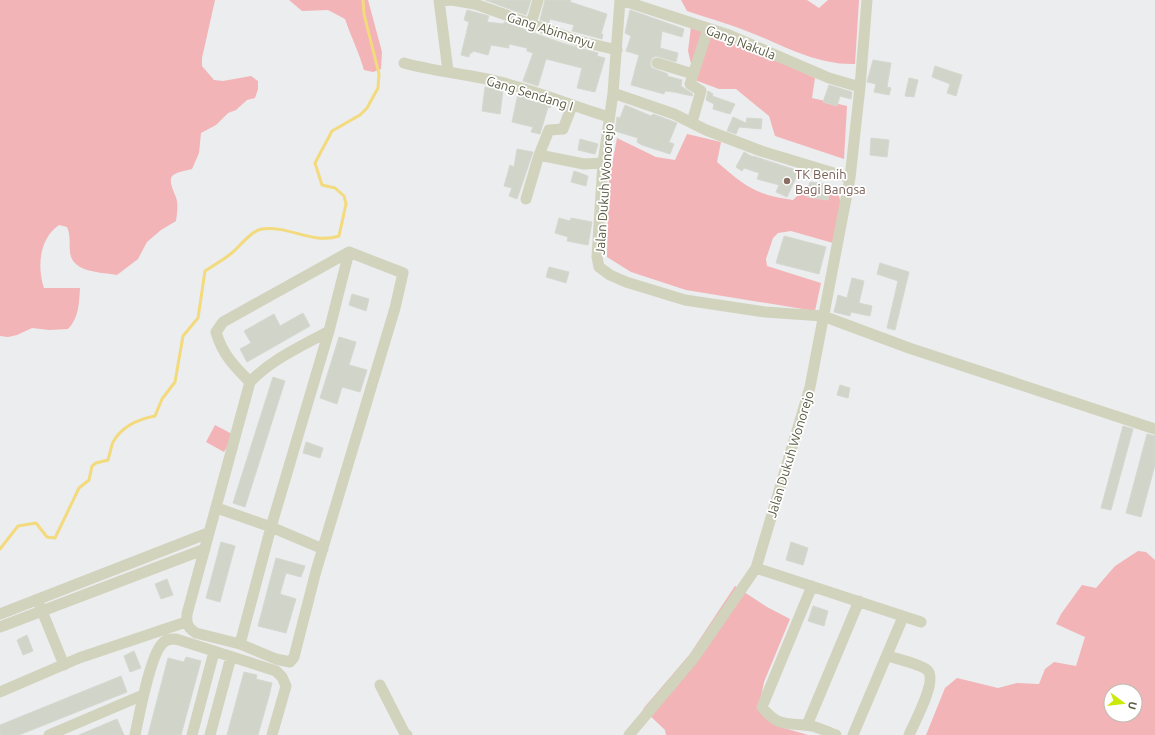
<svg xmlns="http://www.w3.org/2000/svg" width="1155" height="735" viewBox="0 0 1155 735" font-family="Ubuntu,sans-serif">
  <style>
    .green { fill: #f2b4b6; fill-rule: evenodd }
    .lines { fill: none; stroke-linecap: round; stroke-linejoin: round }
    .stream { stroke: #f3da7d; stroke-width: 3 }
    .building { fill: #d1d4c9; stroke: #d5d8cf }
    .street { stroke: #d2d3bd; stroke-width: 11 }
    .education-dot { fill: #8d6e63; stroke: #fff; stroke-width: 1.5 }
    .labels { text-anchor: middle; stroke-width: 3.5; stroke-linejoin: round; paint-order: stroke }
    .street-label { font-size: 13px; fill: #595a42; stroke: #fff }
    .education-label { font-size: 13px; fill: #785e54; stroke: #fff; text-anchor: start }
  </style>
  <rect width="100%" height="100%" fill="#ebedef"/>
  <!-- green -->
  <path class="green" d="M0,0H215L202,58V66L214,80L223,81L251,76L258,81V89L255,98L247,100L236,110L228,113L216,125L201,133L199,153L192,169C171,174 166,174 175,195C179,203 177,213 176,221L161,230L147,242L138,259L117,275C101,272 72,273 70,252C69,243 71,236 67,227L59,225C39,239 37,267 44,288H80C79,303 79,318 68,329L49,330L32,328L17,335L8,337L0,336Z
    M289,0H368L382,52L381,69L373,72L364,70C359,52 351,37 345,19L328,10L302,11Z
    M681,0H807L819,8L828,0H859L855,64C820,65 790,49 759,36C736,26 711,19 687,11Z
    M691,27C732,44 774,59 815,78L812,98L847,106L844,159L775,136L769,116L736,89H719L695,80L688,51Z
    M687,134L721,142L717,162C745,186 755,195 793,200L808,185L838,193L841,203L833,243L791,231L778,233L773,238L766,259L767,266L821,283L815,311L686,290L631,272L607,257L609,181L617,138L656,157L675,160Z
    M215,425L234,435L224,452L206,442Z
    M1138,551L1146,552L1155,560V735H926L945,688L957,678L998,688L1017,683L1039,684L1045,669L1054,662L1076,666L1085,637L1056,624L1061,614L1082,585L1096,588L1115,566ZM1111,691H1135V715H1111Z
    M735,586L767,607L790,619L764,682L759,706L784,728L808,735H666L665,730L643,709L690,654Z"/>
  <g class="lines">
    <!-- stream -->
    <path class="stream" d="M0,549L18,526L36,523L47,537L55,538L79,488L89,480L92,466L96,463L108,460C110,454 111,447 113,442C122,426 139,419 155,416L162,399L175,382L183,336L198,318L205,271C214,265 225,259 233,252C242,244 251,231 262,229C288,225 313,245 339,236L346,204L344,196L335,188L322,185L315,163L332,131L360,115L367,108L378,88L379,74L364,14L363,0"/>
  </g>
  <!-- building -->
  <path class="building" d="M485,0H531L526,15Z
    M545,0H571L570,2L607,14L601,34H603L602,39L572,31L574,25L550,19L549,23L540,20Z
    M467,10L489,16L487,22L504,24V22L562,43L598,53L597,56L605,58L595,92L577,88L582,68L546,59L538,86L523,81L533,53L527,51V48L509,44V48L491,45L488,55L473,51L472,53H470L469,57L461,55L469,22L464,20Z
    M630,10L684,29L682,37L662,31L660,48L678,53L676,62L656,56L652,58L650,64L652,68L668,74L667,76L682,80L681,86L693,94L692,96L674,92L665,91L664,94L631,85L639,55L626,51L631,36L625,33Z
    M873,60L891,63L887,87L891,88L889,95L874,92L876,84L867,82Z
    M935,66L962,75L956,96L947,93L950,84L932,77Z
    M909,78L918,80L914,97L905,96Z
    M829,85L852,92L851,99L840,96L837,106L823,102Z
    M485,87L503,90L500,114L482,111Z
    M708,91L713,94L712,96L735,104L730,114L713,109L714,104L706,100Z
    M518,94L551,105L550,108L548,107L540,134L531,132L533,127L512,122Z
    M625,105L651,116L653,114L677,123L669,142L674,144L670,154L642,145L637,142L638,138L615,131L617,117L620,118Z
    M733,117L746,123L747,118L762,119L761,129L739,127L736,134L727,131Z
    M871,138L889,140L887,157L870,155Z
    M580,139L598,144L595,154L578,150Z
    M517,149L533,152L517,199L509,196L512,188L504,186L510,165L514,167Z
    M744,152L753,157V156L799,171L787,197L776,192L779,185L757,179L759,173L744,168L742,171L736,167Z
    M574,171L588,176L586,186L571,182Z
    M810,182L831,185L828,200L807,197Z
    M559,218L570,221L571,218L592,222L588,245L567,241L568,237L555,233Z
    M784,236L826,247L819,274L776,263Z
    M880,263L909,272L895,330L887,328L898,281L877,274Z
    M549,267L569,272L566,283L546,277Z
    M852,278L864,281L859,303L872,306L870,316L851,312L850,316L834,312L838,295L847,298Z
    M352,294L369,299L366,311L349,305Z
    M303,313L310,326L247,362L240,349L251,343L244,331L274,314L280,326Z
    M339,337L356,342L349,365L367,370L360,392L342,387L337,404L320,398Z
    M273,377L285,381L245,507L233,503Z
    M840,385L850,388L848,398L837,395Z
    M1123,426L1133,429L1111,510L1101,508Z
    M1147,434L1155,436V465L1141,517L1126,513Z
    M306,442L323,448L320,458L303,453Z
    M221,542L235,546L220,602L206,598Z
    M791,542L808,548L803,565L786,560Z
    M276,558L305,566L301,577L286,573L280,594L296,599L286,633L258,626Z
    M167,579L173,595L161,599L155,584Z
    M813,606L828,611L824,626L808,621Z
    M27,635L33,651L23,655L17,640Z
    M134,651L141,668L130,672L124,656Z
    M186,657L201,661L181,735H148L168,658L184,662Z
    M244,672L257,675L256,679L272,683L269,696L258,735H227Z
    M121,676L127,692L19,735H0V725Z
    M117,719L124,735H79Z"/>
  <g class="lines">
    <!-- street -->
    <path class="street" d="M439,0L448,71
      M620,0L613,93L603,163L597,257L599,267L610,275L626,282L685,300L765,312L823,316L909,348L1155,429
      M621,0L729,35L829,78L860,87
      M439,1L452,0L475,4L579,41L617,50
      M531,24L538,0
      M404,63C439,73 475,74 511,85C544,94 576,107 609,117
      M657,63L693,74
      M613,93L674,114L706,130L761,151L850,178
      M692,122L701,91L690,84L708,29
      M539,155L549,130L563,129L572,106
      M526,199L539,155L584,164L603,163
      M250,382C235,367 222,354 216,332L223,322L349,252L403,273L395,308L316,571L294,657L290,662L276,659L240,644L196,633C188,628 186,624 187,614L250,382C272,359 302,346 329,331L349,252
      M217,508L271,527L323,549
      M756,568L921,622
      M812,586L762,707C779,729 790,722 812,726C820,728 828,732 836,735
      M40,606L64,665
      M0,614L208,533
      M0,627L205,549
      M240,644L271,527L329,331
      M888,656C897,659 924,665 928,671C937,682 914,723 909,735
      M380,685L405,734L407,735
      M0,692L79,658L186,622
      M807,725L859,601
      M49,735L143,695
      M135,735C139,716 150,656 162,644C166,639 170,639 176,639L276,671L282,677L286,686L272,735
      M192,735L214,652
      M210,735L231,657
      M629,735L694,658L756,568L810,387L850,178L860,87L867,0
      M853,735L903,617"/>
  </g>
  <!-- markers -->
  <circle class="education-dot" cx="787" cy="181" r="4"/>
  <g class="labels">
    <!-- street labels -->
    <g class="street-label">
      <text transform="translate(551 30) rotate(18)" y="5">Gang Abimanyu</text>
      <text transform="translate(741 42) rotate(21)" y="5">Gang Nakula</text>
      <text transform="translate(530 93) rotate(17)" y="5">Gang Sendang I</text>
      <text transform="translate(604 189) rotate(-86)" y="5">Jalan Dukuh Wonorejo</text>
      <text transform="translate(790 454) rotate(-73)" y="5">Jalan Dukuh Wonorejo</text>
    </g>
    <!-- education labels -->
    <g class="education-label">
      <text x="795" y="179">TK Benih<tspan x="795" dy="15">Bagi Bangsa</tspan></text>
    </g>
  </g>
  <!-- north arrow -->
  <g transform="translate(1123 703) rotate(105)"><circle r="19" fill="#ffffff" stroke="#bdbdb3"/>
  <path d="M0-3L7 15L0 10L-7 15Z" fill="#cbea09"/>
  <text y="-6" font-size="11" font-weight="bold" text-anchor="middle" fill="#595a42">U</text>
  </g>
</svg>
